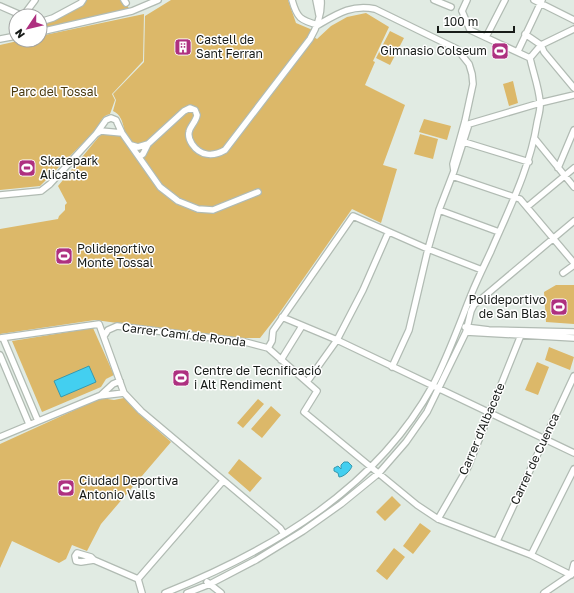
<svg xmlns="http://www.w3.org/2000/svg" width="574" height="593" viewBox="0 0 574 593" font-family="'Golos Text',sans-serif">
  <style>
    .green { fill: #dcb869 }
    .water { fill: #43cff0; stroke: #3699af }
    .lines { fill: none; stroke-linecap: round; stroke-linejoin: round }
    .minor-casing { stroke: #b1bbb3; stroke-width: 8 }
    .minor { stroke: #fff; stroke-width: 5.5 }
    .labels { text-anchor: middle; stroke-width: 3; stroke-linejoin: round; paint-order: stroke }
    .poi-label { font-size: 12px; fill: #171b18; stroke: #fff; text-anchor: start }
    .park-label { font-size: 12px; fill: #4a390f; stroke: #fff }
    .street-label { font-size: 12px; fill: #171b18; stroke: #fff }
  </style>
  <rect width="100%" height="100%" fill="#e1ebe3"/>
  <!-- green -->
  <path class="green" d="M83,0H124L131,12L40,32V22L53,18Z
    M171,0H288L296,23L315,31L312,36L317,39L331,26L347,17L366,13L389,27L373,61L375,62L365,85L405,105L383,165L397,169L381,223L352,209L278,315L260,338H244L193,333L95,320L0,334V229L58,219L59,216L65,210V205L67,203L58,186L102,133L113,136L119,134L124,128C122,121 121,115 113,111L116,100L113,94L144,62L145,16Z
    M144,14L143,61L112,94L115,100L110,114C103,116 101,119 99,127L40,186L0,190V45L22,40H40V36Z
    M390,31L404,38L390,65L376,58Z
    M513,81L518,103L509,106L503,84Z
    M424,119L451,126L447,140L419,132Z
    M420,134L438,139L433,159L414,154Z
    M556,285H574V324L546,322L544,292Z
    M93,328L114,375L106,379L101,387L42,412L12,341Z
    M549,347L574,357L570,370L545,360Z
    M537,362L549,367L538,395L525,390Z
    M101,398L114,400L124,398L138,413L171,442L101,524L87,551L72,545L66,559L59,563L12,541L0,568V444Z
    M258,399L264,404L243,428L237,423Z
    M271,406L281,415L262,438L251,429Z
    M239,459L262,478L250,492L228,473Z
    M392,496L401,505L385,521L376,512Z
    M420,523L431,531L413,554L403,546Z
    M394,548L405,557L387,580L376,571Z"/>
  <!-- water -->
  <path class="water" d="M89,366L96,382L61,397L54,381Z
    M344,462H348L352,466C351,470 344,477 339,477L338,473L334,471V468L338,466L341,469V465Z"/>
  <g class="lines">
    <!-- minor casing -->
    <g class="minor-casing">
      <path id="minor" d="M124,0L126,3
        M292,0C297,18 300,20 318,25
        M316,0L319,15
        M434,0L451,7
        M534,0L574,20
        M0,6L23,16
        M462,11L470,30L530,58
        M462,11L467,0
        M23,16L35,0
        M40,22L53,18L81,3L83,0
        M318,25C337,14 352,4 375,9L457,49L469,64L472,74L473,84L465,121L453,164L454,171L439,210L428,249L409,330L392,367
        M40,32L132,11L158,0
        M525,34L541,45
        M486,37L505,0
        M0,39L16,36
        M541,45L544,52L574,88
        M518,51L542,0
        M530,58L541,45L574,29
        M96,134L101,131L122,133
        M535,139L574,187
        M464,142L529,162
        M131,145L138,147L148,144
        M139,157L143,154L148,144L184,111L190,108L195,110L197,115C196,122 190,126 189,132C188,137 190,141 192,144C200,156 213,157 225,150L310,39C317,27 322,14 321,0
        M558,168L574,130
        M454,171L469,124L540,103L574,95
        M452,176L520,199L574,263
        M0,195L41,191L50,184L96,134L106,120L111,118L116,120L122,133L160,187L178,201L198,209L213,210L258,192
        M527,207L574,168
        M439,210L499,232
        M563,273L574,265
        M282,317L337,340L574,453
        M465,327L489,330L574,332
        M466,332L574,338
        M104,336L108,330L117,326L245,342L268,348L317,391L304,412L417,505L438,519L531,555L571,575
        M0,338L99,324L124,393L141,411L280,528L284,534
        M3,338L38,421
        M268,348L272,341L273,331L353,216L428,249L482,270
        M0,355L29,424
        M281,360L302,326
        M307,382L337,340L363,290L388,233
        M100,396L113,384L120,381
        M0,437L99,396L124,393
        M438,519L468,467L521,335
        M497,541L574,376
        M531,555L574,469
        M94,560L81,562L76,561L75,556L77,553L91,557L94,560L138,579L142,593
        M571,575L574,564
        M138,579L223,481
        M207,582L221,593
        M165,593C272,550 376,489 433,385C448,356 459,325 471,295C477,280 484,266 491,251C509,209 530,168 537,123C538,117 541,109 540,102C539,88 533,72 530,58
        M187,593L210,584L256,560L303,531L341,504L379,473L406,442L427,412L466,332L471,311L474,305L574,221
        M544,593L572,574"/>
    </g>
    <!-- minor -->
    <use href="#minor" class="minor"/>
  </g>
  <!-- icons -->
  <defs>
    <g id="building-square" transform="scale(0.9)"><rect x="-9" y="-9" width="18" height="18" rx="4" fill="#ae3080" stroke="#fff"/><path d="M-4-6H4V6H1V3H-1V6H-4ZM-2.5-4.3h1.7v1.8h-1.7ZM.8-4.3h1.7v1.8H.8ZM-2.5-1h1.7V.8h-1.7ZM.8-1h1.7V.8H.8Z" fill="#fff"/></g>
    <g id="stadium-square" transform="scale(0.9)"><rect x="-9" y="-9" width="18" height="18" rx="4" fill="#ae3080" stroke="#fff"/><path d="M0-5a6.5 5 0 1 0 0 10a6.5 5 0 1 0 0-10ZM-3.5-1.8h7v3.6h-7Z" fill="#fff"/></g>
  </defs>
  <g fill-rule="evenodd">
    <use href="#building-square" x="183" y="47"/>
    <use href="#stadium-square" x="500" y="51"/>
    <use href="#stadium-square" x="27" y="168"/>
    <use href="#stadium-square" x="64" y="256"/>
    <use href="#stadium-square" x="559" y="307"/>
    <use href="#stadium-square" x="181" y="378"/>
    <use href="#stadium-square" x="66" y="488"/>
  </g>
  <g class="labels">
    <!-- poi labels -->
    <g class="poi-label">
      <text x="196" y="44">Castell de<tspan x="196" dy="14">Sant Ferran</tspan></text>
      <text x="487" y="55" text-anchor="end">Gimnasio Colseum</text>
      <text x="40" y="165">Skatepark<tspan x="40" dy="14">Alicante</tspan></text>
      <text x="77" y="253">Polideportivo<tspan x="77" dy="14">Monte Tossal</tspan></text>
      <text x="546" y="304" text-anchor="end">Polideportivo<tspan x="546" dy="14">de San Blas</tspan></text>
      <text x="194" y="375">Centre de Tecnificació<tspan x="194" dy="14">i Alt Rendiment</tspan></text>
      <text x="79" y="485">Ciudad Deportiva<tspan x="79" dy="14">Antonio Valls</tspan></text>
    </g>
    <!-- park labels -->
    <g class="park-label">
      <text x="54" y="96">Parc del Tossal</text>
    </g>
    <!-- street labels -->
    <g class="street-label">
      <text transform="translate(184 335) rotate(7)" y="4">Carrer Camí de Ronda</text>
      <text transform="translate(482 429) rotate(-67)" y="4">Carrer d'Albacete</text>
      <text transform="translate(535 459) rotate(-65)" y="4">Carrer de Cuenca</text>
    </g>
  </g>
  <!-- north arrow -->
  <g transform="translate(28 28) rotate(235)"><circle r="19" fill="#ffffff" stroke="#a2a4a3"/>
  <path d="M0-3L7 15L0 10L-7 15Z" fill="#ae3080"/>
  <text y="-6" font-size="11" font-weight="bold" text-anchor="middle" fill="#171b18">N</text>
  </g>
  <!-- scale -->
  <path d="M438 26v6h76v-6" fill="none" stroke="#171b18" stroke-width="2"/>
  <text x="444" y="26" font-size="12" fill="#171b18" stroke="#ffffff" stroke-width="3" paint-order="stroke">100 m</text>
</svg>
